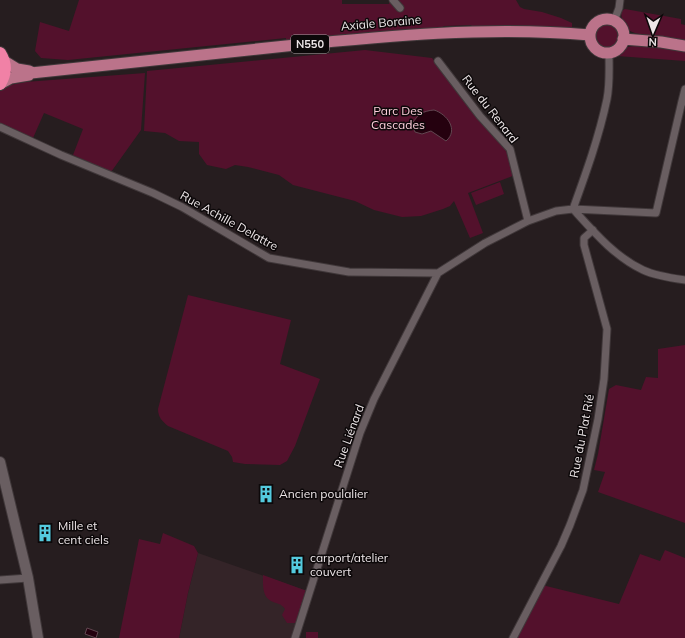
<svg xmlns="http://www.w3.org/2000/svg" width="685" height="638" viewBox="0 0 685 638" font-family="Mulish,sans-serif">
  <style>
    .built { fill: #342428 }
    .green { fill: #53112c }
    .water { fill: #25010f; stroke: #614650 }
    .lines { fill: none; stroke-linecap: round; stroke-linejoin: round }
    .street-casing { stroke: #40383a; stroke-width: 9 }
    .secondary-casing { stroke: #40383a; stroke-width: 12 }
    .primary-casing { stroke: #40383a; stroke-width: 13 }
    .highway-casing { stroke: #40383a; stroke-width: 14 }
    .street { stroke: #695e61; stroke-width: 7 }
    .secondary { stroke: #695e61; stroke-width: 10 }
    .primary { stroke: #bb738a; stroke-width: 11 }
    .highway { stroke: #f181a6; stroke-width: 12 }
    .labels { text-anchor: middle; stroke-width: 3; stroke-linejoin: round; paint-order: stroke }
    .shield { fill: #0c0809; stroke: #aaa3a5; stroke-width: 1 }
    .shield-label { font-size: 11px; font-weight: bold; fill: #ede6e8 }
    .street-label { font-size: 12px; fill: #ede6e8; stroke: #0c0809 }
    .park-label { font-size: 12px; fill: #fccdda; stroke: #0c0809 }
    .poi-label { font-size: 12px; fill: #ede6e8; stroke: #0c0809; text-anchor: start }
  </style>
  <rect width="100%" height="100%" fill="#261d1f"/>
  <!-- built -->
  <path class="built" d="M198,553L307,591L292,638H179L188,593Z"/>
  <!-- green -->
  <path class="green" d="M79,0H342V4H389L390,0H516L520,7L524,9L542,12L561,18L572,23V30L474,28L471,25L444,26L439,29L286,41V38L68,60L41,58L35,51L40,22L69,31Z
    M625,9L681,19V24L685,25V61L617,56L627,47L643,45L644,35C628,32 622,29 621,11Z
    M594 36a13 13 0 1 1 26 0a13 13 0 1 1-26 0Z
    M365,50L432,58L479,119L508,149L515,175L468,193L483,233L470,238L454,201L450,206L443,209L421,216L402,217L374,210L355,201L293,185L279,175L248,167L235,165L226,169L207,165L199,154V142L179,141L165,133L144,131L147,71Z
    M145,73L141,130L111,172L73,155L83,129L44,113L33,138L8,128L0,123V91L5,86L25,82Z
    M500,182L504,194L476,205L471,193Z
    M188,295L291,320L280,364L320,379L295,446L287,461L280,465L245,464L233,462L232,457L228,451L168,426C162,421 158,417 158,409Z
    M685,345V523L598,492L605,472L594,470L598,454L609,389L616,385L641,390L646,377L658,378V349Z
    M163,533L194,546L198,553L188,593L179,638H119L139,539L160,544Z
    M665,550L685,558V638H509L538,584L619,604L640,554L660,561Z
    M263,575L307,591L296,623H287L282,615L285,609C281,603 277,604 271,601C262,596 263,585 263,575Z
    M306,632H318V638H306Z"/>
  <!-- water -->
  <path class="water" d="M434,110C447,114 459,130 446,141L431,131L422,134L415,132L412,124C418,114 423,111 434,110Z
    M87,628L98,632L96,638L85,634Z"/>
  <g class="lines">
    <!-- street casing -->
    <g class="street-casing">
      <path id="street" d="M393,0L400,8
        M614,21L619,8L620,0
        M438,61L480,116L510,149L528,221
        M682,101L685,89
        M0,127L61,155L153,193L182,207L269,258L349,272L438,273L485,243L528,221L556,211L573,209L656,213L682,101L685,102
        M573,209C586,173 599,137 607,99C610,84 609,68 609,53
        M573,209C593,231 615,257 643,270C656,276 671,278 685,280
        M0,580L28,578
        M295,638L360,433L374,399L438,273
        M513,638L561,546L570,525L583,490L598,419L604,379L607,329L584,245V238L593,230"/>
    </g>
    <!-- secondary casing -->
    <g class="secondary-casing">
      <path id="secondary" d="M0,462L28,578L38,638"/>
    </g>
    <!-- primary casing -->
    <g class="primary-casing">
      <path id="primary" d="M590 36a17 17 0 1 1 34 0a17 17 0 1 1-34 0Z
        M623,39L661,42L685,46
        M4,61L17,69L29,71L31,72
        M0,84L11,78L29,75L31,73C116,64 201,55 286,46C387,36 488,26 590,35"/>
    </g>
    <!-- highway casing -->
    <g class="highway-casing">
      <path id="highway" d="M0,53C7,64 6,74 0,84"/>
    </g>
    <!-- street -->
    <use href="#street" class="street"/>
    <!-- secondary -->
    <use href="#secondary" class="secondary"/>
    <!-- primary -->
    <use href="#primary" class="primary"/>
    <!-- highway -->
    <use href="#highway" class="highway"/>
  </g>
  <!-- icons -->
  <defs>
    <g id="building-bare" transform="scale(1.38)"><path d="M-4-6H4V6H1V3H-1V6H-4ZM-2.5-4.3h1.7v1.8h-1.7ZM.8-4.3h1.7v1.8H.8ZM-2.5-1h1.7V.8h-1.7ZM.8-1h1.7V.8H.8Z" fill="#54cade" stroke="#0c0809" stroke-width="2.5" paint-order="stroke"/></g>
  </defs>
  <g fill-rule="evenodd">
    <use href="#building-bare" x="266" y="494"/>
    <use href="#building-bare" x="45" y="533"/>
    <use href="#building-bare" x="297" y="565"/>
  </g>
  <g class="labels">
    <!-- shield labels -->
    <rect class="shield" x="291" y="35" width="38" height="18" rx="3"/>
    <g class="shield-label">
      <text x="310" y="48">N550</text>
    </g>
    <!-- street labels -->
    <g class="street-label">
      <text transform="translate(381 23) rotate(-5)" y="4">Axiale Boraine</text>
      <text transform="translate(490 109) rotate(52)" y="4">Rue du Renard</text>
      <text transform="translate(229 221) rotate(29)" y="4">Rue Achille Delattre</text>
      <text transform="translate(349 436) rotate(-70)" y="4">Rue Liénard</text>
      <text transform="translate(582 436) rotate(-79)" y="4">Rue du Plat Rié</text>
    </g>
    <!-- park labels -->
    <g class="park-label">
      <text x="398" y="115">Parc Des<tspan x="398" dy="14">Cascades</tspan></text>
    </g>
    <!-- poi labels -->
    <g class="poi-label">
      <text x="279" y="498">Ancien poulalier</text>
      <text x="58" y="530">Mille et<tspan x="58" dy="14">cent ciels</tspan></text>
      <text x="310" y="562">carport/atelier<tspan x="310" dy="14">couvert</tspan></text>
    </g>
  </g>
  <!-- north arrow -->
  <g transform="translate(653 32) rotate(182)" stroke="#0c0809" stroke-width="3" paint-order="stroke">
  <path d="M0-3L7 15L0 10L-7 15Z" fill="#ede6e8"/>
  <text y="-6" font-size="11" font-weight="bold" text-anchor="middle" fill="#ede6e8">N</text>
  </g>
</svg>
